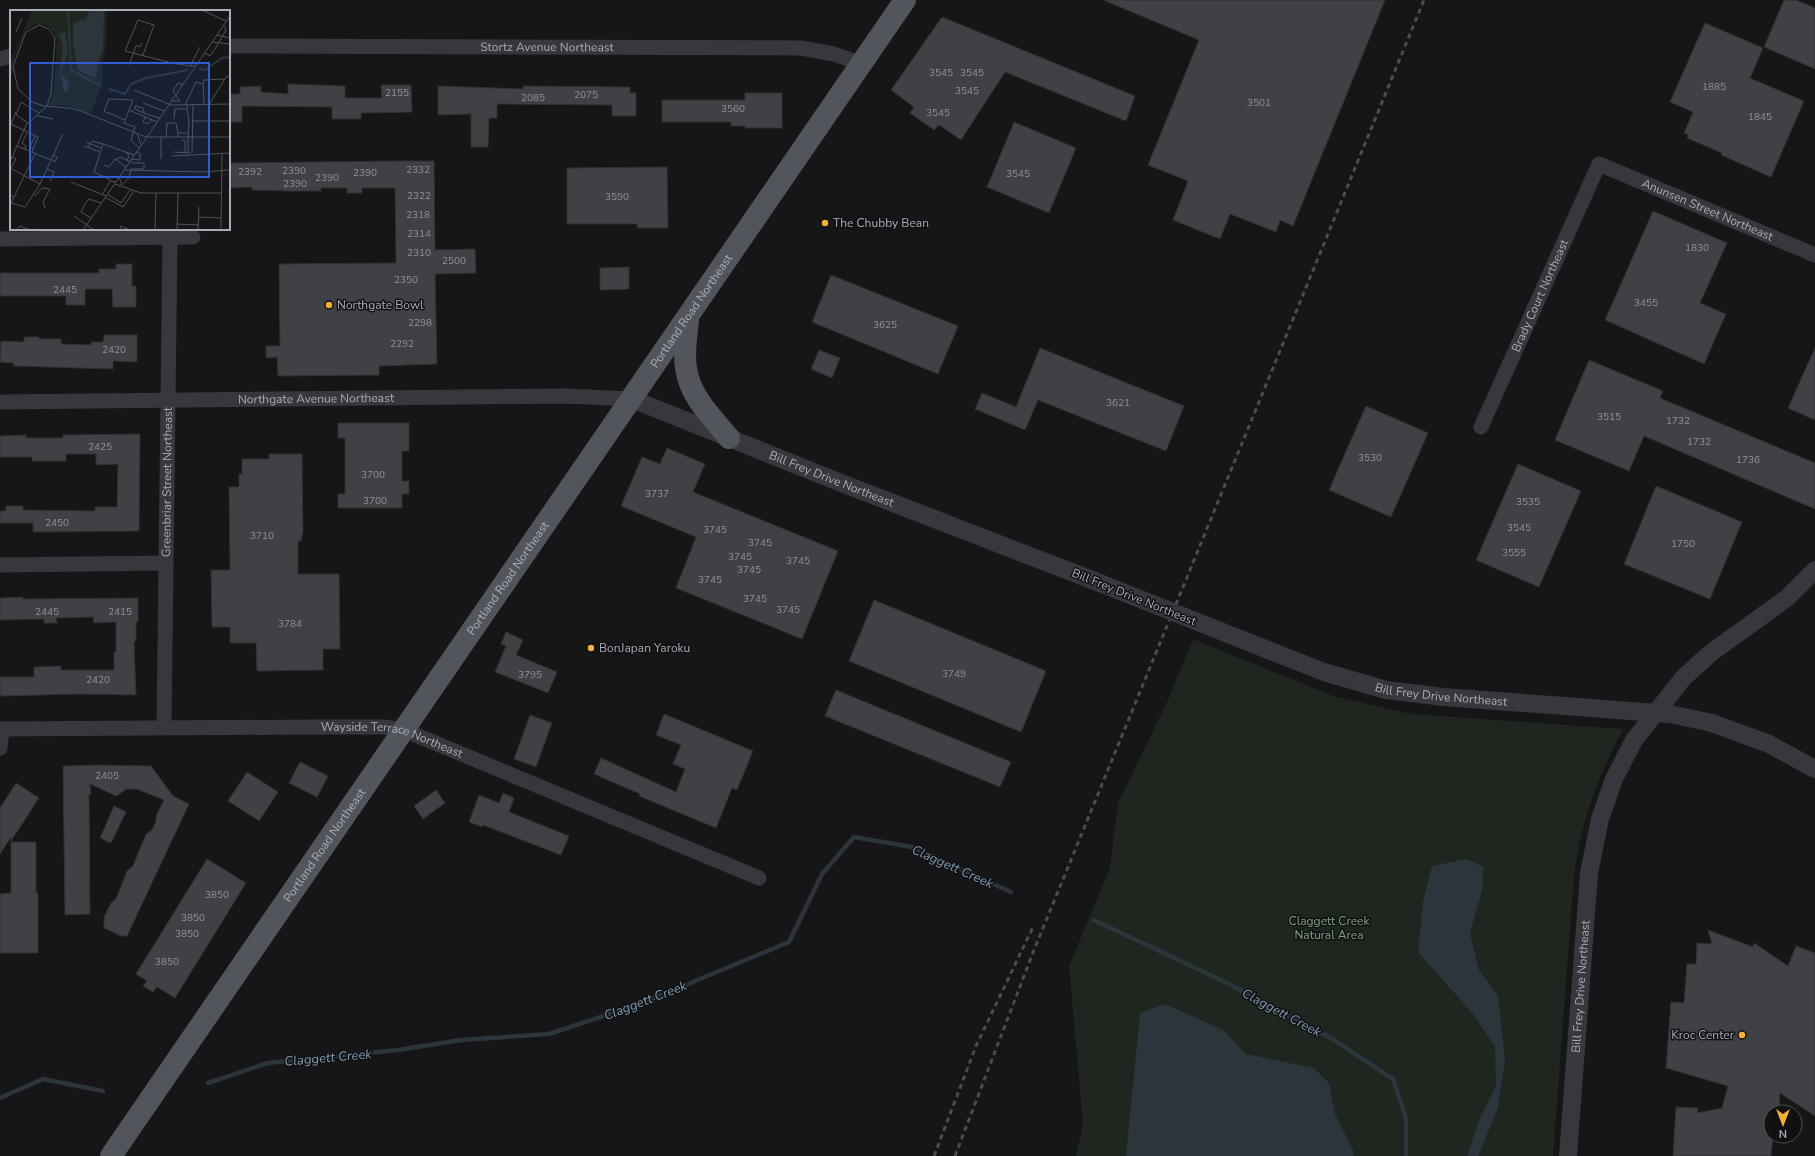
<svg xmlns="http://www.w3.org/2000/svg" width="1815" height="1156" viewBox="0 0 1815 1156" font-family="'Nunito Sans',sans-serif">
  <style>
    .green { fill: #1e261f }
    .water { fill: #2c353c }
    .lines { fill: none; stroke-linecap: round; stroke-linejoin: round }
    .stream { stroke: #2c353c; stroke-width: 4.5 }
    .building { fill: #404145; stroke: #303034 }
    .minor { stroke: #37383d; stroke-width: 15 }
    .tertiary { stroke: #37383d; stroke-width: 18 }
    .primary { stroke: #53555c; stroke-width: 22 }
    .rail { stroke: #4a4c52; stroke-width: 3; stroke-dasharray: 5 4; stroke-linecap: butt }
    .tertiary-bridge { stroke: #37383d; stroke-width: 18 }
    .poi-dot { fill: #f2b134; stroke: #111113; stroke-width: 1.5 }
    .labels { text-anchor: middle; stroke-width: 3; stroke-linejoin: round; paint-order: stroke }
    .number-label { font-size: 10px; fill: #8e929b }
    .street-label { font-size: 12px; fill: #a8adb8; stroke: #111113 }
    .poi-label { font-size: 12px; fill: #a8adb8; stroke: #111113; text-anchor: start }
    .park-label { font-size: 12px; fill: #7fa381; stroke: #111113 }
    .water-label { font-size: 13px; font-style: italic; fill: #7f9bb3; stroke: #111113 }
    .inset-river { fill: none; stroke: #2c353c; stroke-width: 2 }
    .inset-road { fill: none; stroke: #505258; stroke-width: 1 }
    .view { fill: #325cd3; fill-opacity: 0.15; stroke: #325cd3; stroke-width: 2 }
    .inset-edge { fill: none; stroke: #a8adb8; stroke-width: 2 }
  </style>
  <rect width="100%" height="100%" fill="#161618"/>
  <!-- green -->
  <path class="green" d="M1193,639L1333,696L1411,714L1623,729C1596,781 1582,818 1574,876L1553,1156H1076L1083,1124L1069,966L1110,868L1118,803L1168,700Z"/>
  <!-- water -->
  <path class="water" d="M1467,859L1484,867L1482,890L1470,933L1479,970L1498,996L1505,1059L1498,1108L1478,1156H1467L1479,1120L1496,1086L1495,1047L1473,1014L1418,952L1423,902L1432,866Z
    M1165,1004L1223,1030L1246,1054L1314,1068L1329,1083L1335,1114L1353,1150L1354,1156H1126L1140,1013Z"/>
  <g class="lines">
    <!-- stream -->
    <path class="stream" d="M1094,920L1227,983L1331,1038L1393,1079L1406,1118V1156
      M208,1083L268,1063L398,1050L461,1040L549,1034L640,1004L789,942L822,874L854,837L912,847L1011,892
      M0,1098L43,1079L103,1091"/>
  </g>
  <!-- building -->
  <path class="building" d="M1103,0H1385L1293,226L1280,220L1276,232L1230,214L1220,239L1173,220L1188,181L1148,165L1199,40Z
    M1784,0H1796L1815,8V69L1764,47Z
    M942,17L1135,96L1126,121L1005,72L961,140L939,125L934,130L910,113L914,107L891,90Z
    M1705,23L1763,48L1750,78L1804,101L1771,177L1721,155L1722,153L1687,138L1689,135L1684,133L1693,112L1670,102Z
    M288,84L345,86V98H382L381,85H411L412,112L361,113V119H332V107L242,106V122H229V94H240V87L261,86V92L288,94Z
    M438,86L523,89V86L630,87V93H636V116H612V105L497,104V118H489L488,147H471V114L438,115Z
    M745,93H782V128H745V126H731V122H662V100H745Z
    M1014,122L1076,148L1049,213L987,187Z
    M394,161H434L435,250L475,249L476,273L435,274L437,364L379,366V375L278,376L277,357L266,358V346H280L279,264L396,263L395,188H362V193H347V188H321V191H288L252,190V187L229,188V163Z
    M667,167L668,228H637V224H567V168Z
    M1653,211L1727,243L1700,303L1726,314L1704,364L1605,320Z
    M116,264H132V286H136V307H113L112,289H85V305H66V296H0V273H99V269H116Z
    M629,267V289L600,290V268Z
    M831,275L958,326L938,374L812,322Z
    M104,335H137V362L113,361V369L14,366V363L0,362L1,341L24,342V337H39V339H61V344L91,345V342H103Z
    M1040,348L1184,406L1166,451L1038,400L1025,430L975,409L982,393L1016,407Z
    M1815,348V420L1788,408Z
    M819,350L840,358L832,378L811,369Z
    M1589,360L1663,391L1660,398L1815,463V509L1644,436L1629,471L1555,440Z
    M1366,406L1428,433L1391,517L1329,490Z
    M338,423H409V451H402V481H409V494H402V508H338V494H345V438H338Z
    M140,434L139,531L33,532V523H0V511H6V506H23V510L95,511V507H117L118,464L96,465V454H66V461H32V457H0V436L26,435V438H63V435Z
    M667,448L705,464L693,492L838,551L802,639L676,588L696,537L621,506L642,457L660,464Z
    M269,454H302L303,532L301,541H298V574H339L340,649H323V670L257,671L256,643H230V627H212L211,570H230L229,487H239V474H242V459H269Z
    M1518,464L1581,491L1539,587L1476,560Z
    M1656,486L1742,522L1710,599L1624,564Z
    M23,597V599L138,598V622H136V641H134L136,695L80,694L0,696V677H34V667L61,666V670H114V652H116V622L94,623L93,617L56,618L57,623H44V619L0,620V598Z
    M874,600L1046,671L1021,732L849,661Z
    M506,632L523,640L516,655L557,672L548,693L495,672L506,646L501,644Z
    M836,690L1011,762L1000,787L825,716Z
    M664,714L753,751L737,790L732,788L716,828L639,796L640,794L594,774L601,758L676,792L685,769L673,764L681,745L656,735Z
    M530,715L552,723L536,767L514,759Z
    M300,762L328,776L317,797L289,783Z
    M96,765L151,766L173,796L189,804L127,936H121L104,928V917L111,903L116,899L127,871L133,866L146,834L152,830L156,821V816L164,800L137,789H127L116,796L90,784L91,794H89L90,914L65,915L63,766Z
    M247,772L278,792L259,821L228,801Z
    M16,783L39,798L11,841V837L0,854V808Z
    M436,790L445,803L423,819L414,806Z
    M503,793L514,798L509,812L569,836L561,855L483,825L482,827L469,822L479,795L499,803Z
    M114,806L126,812L111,843L100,838Z
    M11,842H36V893H38V953H0V894L11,893Z
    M207,859L246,883L175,998L157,987L153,992L143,986L147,981L136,974Z
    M1708,930L1753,947L1754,943L1788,966L1796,946L1815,953V1116L1780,1093L1779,1112H1771V1136H1773L1771,1156H1673L1676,1107L1698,1108L1697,1113L1722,1108L1728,1086L1666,1068L1671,1002L1684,1003L1687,964H1696L1697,943L1712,944Z"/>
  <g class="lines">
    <!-- minor -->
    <g class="minor">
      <path id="s1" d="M229,46L801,48L834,54L862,64"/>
      <path d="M0,59L11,56"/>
      <path d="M0,239L193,237"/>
      <path id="s2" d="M0,402L565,396L632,399"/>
      <path id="s3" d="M1481,427L1599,164L1815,255"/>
      <path d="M0,565L166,563"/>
      <path id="s4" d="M164,727L170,238"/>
      <path id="s5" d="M0,729L313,727H384L404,730L759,878"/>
      <path d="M0,748L2,729"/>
    </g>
    <!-- tertiary -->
    <g class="tertiary">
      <path id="s6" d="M632,399L831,479L1100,583"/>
      <path id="s7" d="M1243,640L1324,672L1386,690L1444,697L1591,708"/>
      <path d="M1712,723L1769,744L1815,769"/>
      <path id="s8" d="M1568,1156L1589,873L1600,819L1614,779L1634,740L1684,677L1712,652L1787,598L1815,570"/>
    </g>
    <!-- primary -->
    <g class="primary">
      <path d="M688,319C687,335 683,352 686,368C690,397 712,417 729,438"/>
      <path id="s9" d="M111,1156L905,0"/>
    </g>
    <!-- rail -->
    <path class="rail" d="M934,1156L976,1046L1034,925
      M955,1156L1034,950L1424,0"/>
    <!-- tertiary-bridge -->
    <path class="tertiary-bridge" d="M1100,583L1243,640
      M1591,708L1670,714L1712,723"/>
  </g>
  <!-- markers -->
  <g class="poi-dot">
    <circle cx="825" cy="223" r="4"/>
    <circle cx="329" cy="305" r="4"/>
    <circle cx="591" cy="648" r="4"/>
    <circle cx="1742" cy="1035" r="4"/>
  </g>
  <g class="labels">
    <!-- number labels -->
    <g class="number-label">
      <text x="941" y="76">3545</text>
      <text x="972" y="76">3545</text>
      <text x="1714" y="90">1885</text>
      <text x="967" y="94">3545</text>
      <text x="397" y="96">2155</text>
      <text x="586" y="98">2075</text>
      <text x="533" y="101">2085</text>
      <text x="1259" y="106">3501</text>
      <text x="733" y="112">3560</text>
      <text x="938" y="116">3545</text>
      <text x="1760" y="120">1845</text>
      <text x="418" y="173">2332</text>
      <text x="294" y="174">2390</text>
      <text x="250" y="175">2392</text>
      <text x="365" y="176">2390</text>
      <text x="1018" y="177">3545</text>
      <text x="327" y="181">2390</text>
      <text x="295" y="187">2390</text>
      <text x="419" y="199">2322</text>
      <text x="617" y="200">3590</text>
      <text x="418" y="218">2318</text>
      <text x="419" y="237">2314</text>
      <text x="1697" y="251">1830</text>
      <text x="419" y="256">2310</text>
      <text x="454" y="264">2500</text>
      <text x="406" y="283">2350</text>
      <text x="65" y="293">2445</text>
      <text x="1646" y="306">3455</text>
      <text x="420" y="326">2298</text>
      <text x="885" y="328">3625</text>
      <text x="402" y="347">2292</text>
      <text x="114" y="353">2420</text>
      <text x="1118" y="406">3621</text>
      <text x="1609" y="420">3515</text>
      <text x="1678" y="424">1732</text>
      <text x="1699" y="445">1732</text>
      <text x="100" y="450">2425</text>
      <text x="1370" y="461">3530</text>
      <text x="1748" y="463">1736</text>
      <text x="373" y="478">3700</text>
      <text x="657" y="497">3737</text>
      <text x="375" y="504">3700</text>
      <text x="1528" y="505">3535</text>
      <text x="57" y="526">2450</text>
      <text x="1519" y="531">3545</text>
      <text x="715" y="533">3745</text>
      <text x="262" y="539">3710</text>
      <text x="760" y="546">3745</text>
      <text x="1683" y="547">1750</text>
      <text x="1514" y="556">3555</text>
      <text x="740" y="560">3745</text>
      <text x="798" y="564">3745</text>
      <text x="749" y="573">3745</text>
      <text x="710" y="583">3745</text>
      <text x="755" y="602">3745</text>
      <text x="788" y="613">3745</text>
      <text x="47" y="615">2445</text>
      <text x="120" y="615">2415</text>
      <text x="290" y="627">3784</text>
      <text x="954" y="677">3749</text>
      <text x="530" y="678">3795</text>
      <text x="98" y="683">2420</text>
      <text x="107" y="779">2405</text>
      <text x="217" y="898">3850</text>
      <text x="193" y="921">3850</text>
      <text x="187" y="937">3850</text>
      <text x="167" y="965">3850</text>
    </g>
    <!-- street labels -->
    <g class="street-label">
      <text dy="4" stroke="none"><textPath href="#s1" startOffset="318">Stortz Avenue Northeast</textPath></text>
      <text dy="4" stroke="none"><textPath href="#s3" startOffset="406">Anunsen Street Northeast</textPath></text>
      <text dy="4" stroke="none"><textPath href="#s3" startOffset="144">Brady Court Northeast</textPath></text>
      <text dy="4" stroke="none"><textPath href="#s9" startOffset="1025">Portland Road Northeast</textPath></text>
      <text dy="4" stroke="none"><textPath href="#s2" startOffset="316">Northgate Avenue Northeast</textPath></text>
      <text dy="4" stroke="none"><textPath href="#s6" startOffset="215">Bill Frey Drive Northeast</textPath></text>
      <text dy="4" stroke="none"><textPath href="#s4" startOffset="245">Greenbriar Street Northeast</textPath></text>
      <text dy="4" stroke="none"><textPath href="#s9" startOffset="701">Portland Road Northeast</textPath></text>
      <text transform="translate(1134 597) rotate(22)" y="4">Bill Frey Drive Northeast</text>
      <text dy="4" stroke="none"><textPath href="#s7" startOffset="207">Bill Frey Drive Northeast</textPath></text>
      <text dy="4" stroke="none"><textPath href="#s5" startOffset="394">Wayside Terrace Northeast</textPath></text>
      <text dy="4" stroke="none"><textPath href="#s9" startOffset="377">Portland Road Northeast</textPath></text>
      <text dy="4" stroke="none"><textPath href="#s8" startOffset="170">Bill Frey Drive Northeast</textPath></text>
    </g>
    <!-- poi labels -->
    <g class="poi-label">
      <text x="833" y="227">The Chubby Bean</text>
      <text x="337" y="309">Northgate Bowl</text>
      <text x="599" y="652">BonJapan Yaroku</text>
      <text x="1734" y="1039" text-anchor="end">Kroc Center</text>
    </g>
    <!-- park labels -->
    <g class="park-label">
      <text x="1329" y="925">Claggett Creek<tspan x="1329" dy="14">Natural Area</tspan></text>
    </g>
    <!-- water labels -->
    <g class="water-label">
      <text transform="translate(953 866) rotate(24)" y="5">Claggett Creek</text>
      <text transform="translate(645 1000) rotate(-21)" y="5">Claggett Creek</text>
      <text transform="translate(1282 1012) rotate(28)" y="5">Claggett Creek</text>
      <text transform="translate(328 1057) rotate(-5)" y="5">Claggett Creek</text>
    </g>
  </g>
  <!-- overview -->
  <g transform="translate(10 10)">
    <rect width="220" height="220" fill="#161618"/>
    <path d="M22,0H97L96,36L92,56L93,71L81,104L60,96L39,95L44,80L47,30L44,22L36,15L25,14L16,20L4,46L2,65H0V53Z" fill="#1e261f"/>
    <path d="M80,0H94V4L93,39L88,52L86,67L84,68L68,60L63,34V13L76,9ZM55,22L58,41L51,63L59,73L58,81L54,82L50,62L53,37L49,24Z" fill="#2c353c"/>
    <path class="inset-river" d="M58,0L61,60L91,76M189,59L195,60L212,48L220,47M99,79L115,84L121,74L136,68L178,60"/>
    <path class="inset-road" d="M192,0L216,11M6,22L12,8M207,25L220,28M202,32L220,34M195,43L200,46L205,39L216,20L214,16M133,45L144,15L128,10L115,41L162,53L180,56M119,55L126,36H131L132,33M186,56H180L190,37M193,74L194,95M124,80L161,95L220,94M162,91H170L163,81L168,73L173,75M133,93L154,101M175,95L186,72L193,74L194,70L215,69M199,95L216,67L220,66M177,99L179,110L178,127M119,100L147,112M6,102L1,114L28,127L22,142M134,103L133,98L125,96V99L139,105L150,108M28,106L43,109M135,107L133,112L138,114L142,109M164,109L165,99H177V95M115,110L94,101L99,89L123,90L114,113L125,117L121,130L129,138M182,111H220M18,113L6,105L11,92L29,103M127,123L131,135M151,127V149M156,127L157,113H166L168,123M168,127V123H177M172,130L175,131V142M76,132L91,138M7,136L41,150M74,136L90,142M78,137L82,131L93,134M24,138L20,137L25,126M15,139L16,136L12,133L17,123M164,142L180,143M178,142V127M182,143L183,95M162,146L220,143M121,149L130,150V144L126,142M42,150L45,152L47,147L44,145M106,150L110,147L123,153H134V159H121L119,168L112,175L109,167M117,150L119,146L117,143L122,144M0,152L16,115L34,99L35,98L38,94V92L41,84L45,28L39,19L29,15L16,22L3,56L8,79L22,92L34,96H37L56,98H59L68,100L136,127H220M94,155L99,157L105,149L116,157M0,158L30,174L15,197L1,193L4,187L0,185M1,158L6,149L2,147M37,159L44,162L40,171M114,160L192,162L220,160M101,170L84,162L93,134L124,145M61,172L96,186M30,174L53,124M105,174L131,183H211M97,184L111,193L120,180M92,185L100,171L106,172M25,186L32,178L40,179L33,192L35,198M4,187L25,144M95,187L113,197L124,181M64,206L84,220M189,207L211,208M81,208L71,202L75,194L79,189L91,193M167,214L189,215M6,220L10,216L20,220M73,220L220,6M110,220L111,216L120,220M145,220L146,183M167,220L168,183M188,220L189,197M211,220L212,143"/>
    <path class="view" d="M20,53H199V167H20Z"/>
    <rect width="220" height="220" class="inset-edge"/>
  </g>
  <!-- north arrow -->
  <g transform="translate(1783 1124) rotate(180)"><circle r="19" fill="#111113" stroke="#4d4f55"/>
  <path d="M0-3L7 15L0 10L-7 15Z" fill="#f2b134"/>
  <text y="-6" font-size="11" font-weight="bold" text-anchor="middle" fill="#a8adb8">N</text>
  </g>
</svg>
